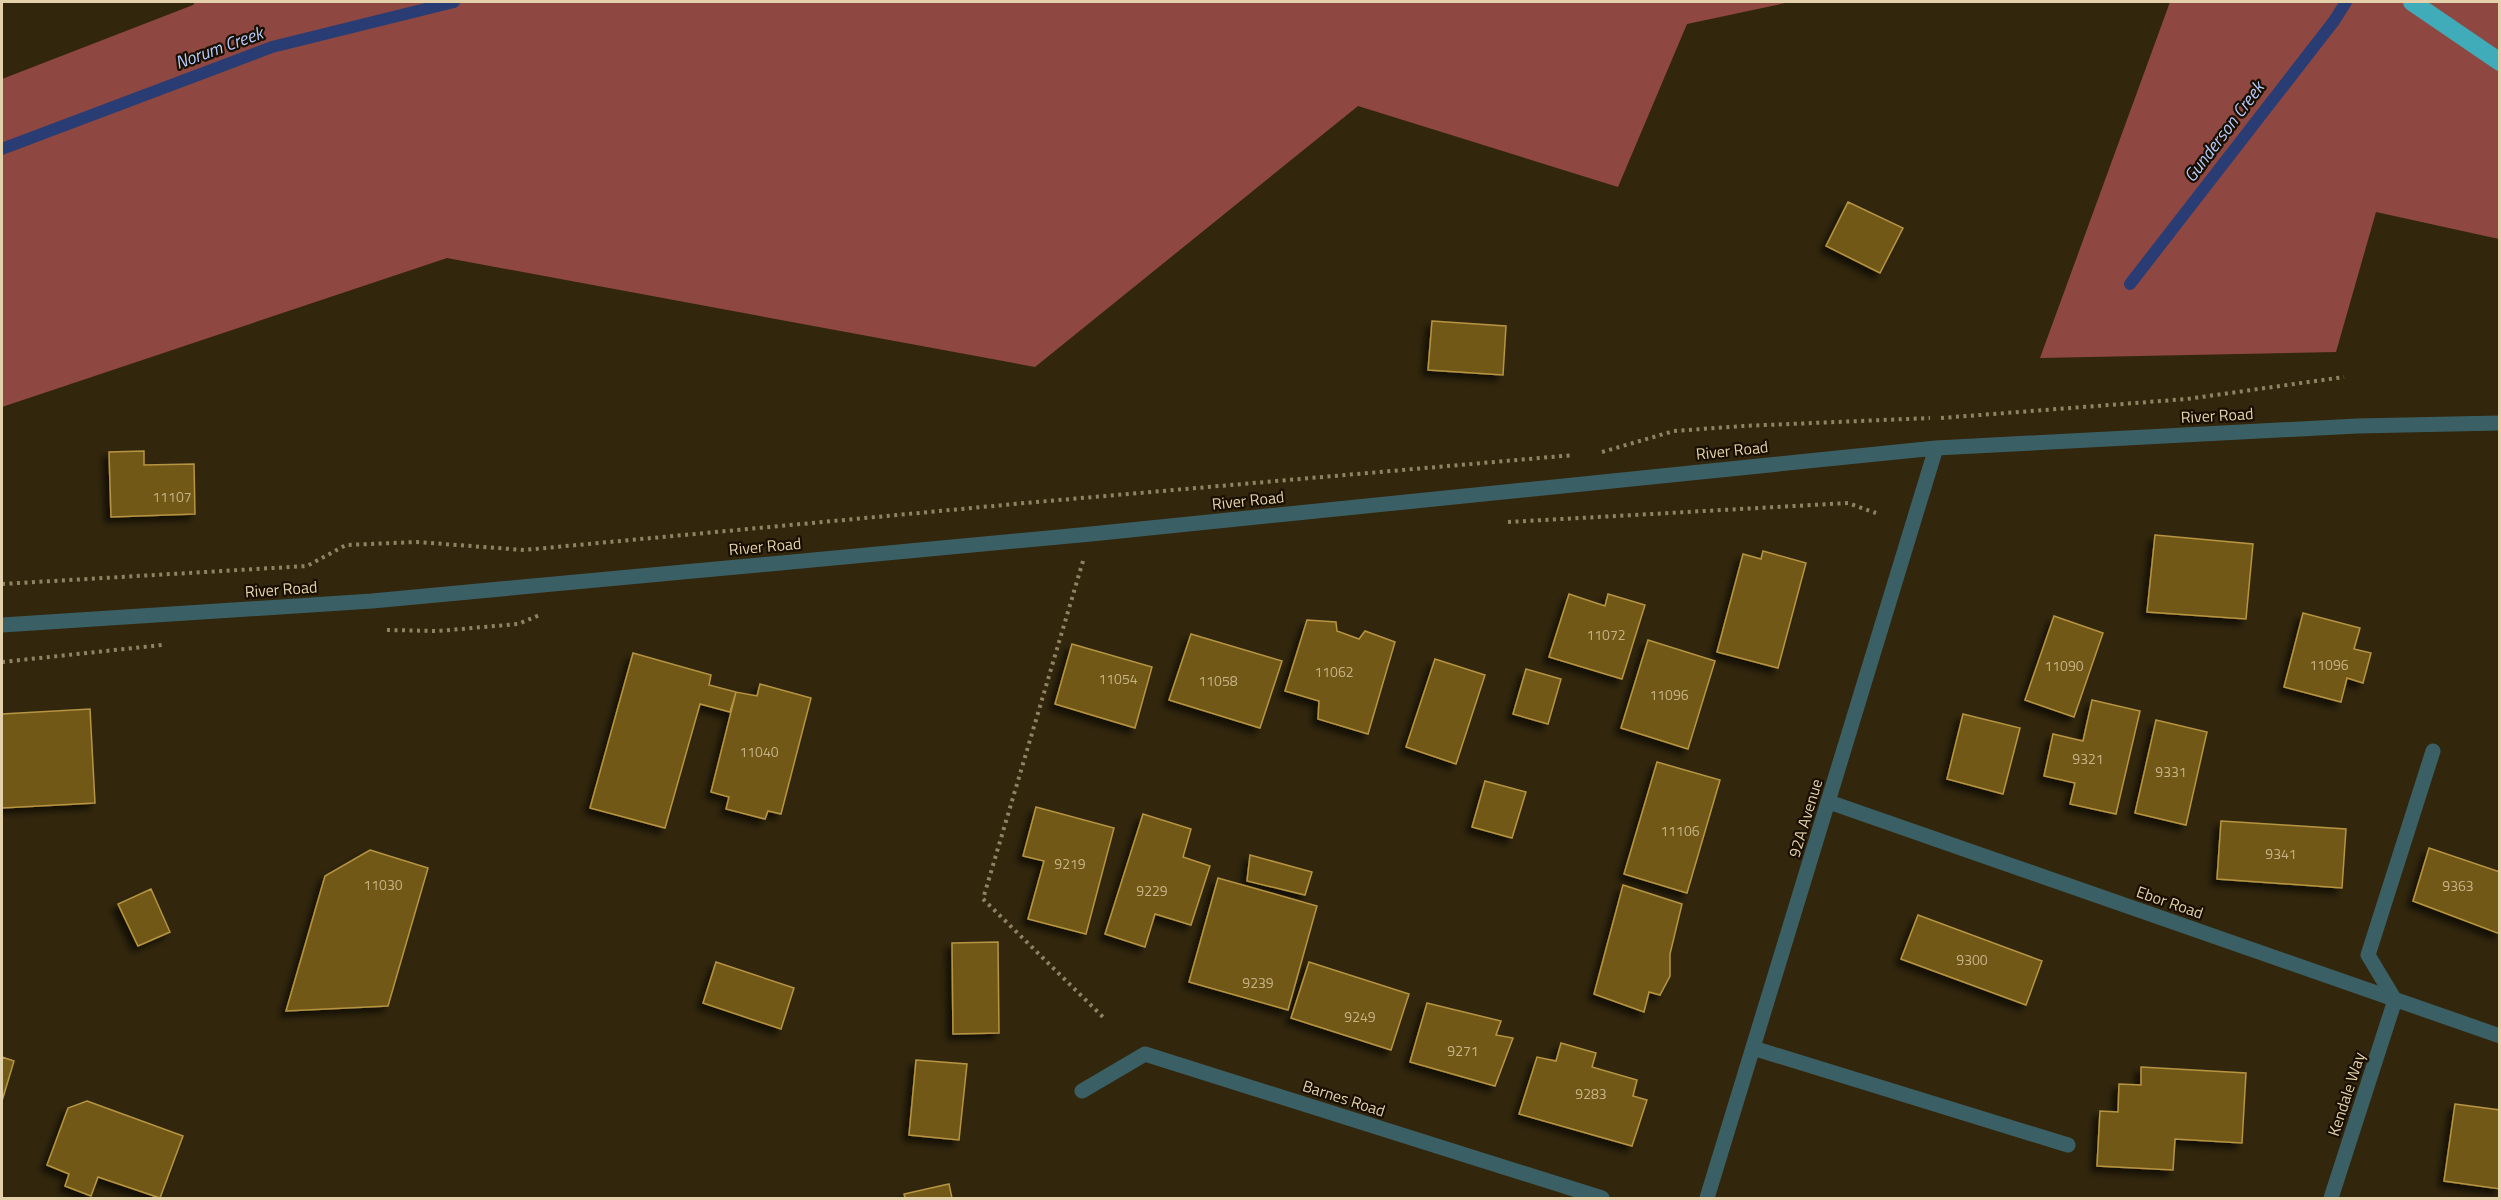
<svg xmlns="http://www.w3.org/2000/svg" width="2501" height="1200" viewBox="0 0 2501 1200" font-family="'Titillium Web',sans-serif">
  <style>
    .forest { fill: #8f4841 }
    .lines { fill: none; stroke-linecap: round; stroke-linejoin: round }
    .stream { stroke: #293d74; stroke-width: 12 }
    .building { fill: #725918; stroke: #b69442; stroke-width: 1.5; filter: url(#shadow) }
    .path { stroke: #918362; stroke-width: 4; stroke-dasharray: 3 4.5; stroke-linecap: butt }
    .minor { stroke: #3a6065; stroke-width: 15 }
    .highway { stroke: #40abb9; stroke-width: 18 }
    .labels { text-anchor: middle; stroke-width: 4.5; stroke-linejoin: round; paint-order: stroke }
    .number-label { font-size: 14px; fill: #c6b386 }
    .street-label { font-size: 16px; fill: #e2d1ab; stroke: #190f00 }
    .water-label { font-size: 18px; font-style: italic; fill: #b4cafe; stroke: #190f00 }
  </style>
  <defs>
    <filter id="shadow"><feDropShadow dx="-5.5" dy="5.5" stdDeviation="3" flood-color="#0009"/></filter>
  </defs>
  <rect width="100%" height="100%" fill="#32270d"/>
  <!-- forest -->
  <path class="forest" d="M195,2H1790L1687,24L1618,187L1358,106L1035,367L447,258L2,407V79L193,5Z
    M2170,2H2499V239L2376,212L2336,352L2040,358Z"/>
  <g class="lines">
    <!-- stream -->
    <path class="stream" d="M2,149L272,47L454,2
      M2130,284L2334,21L2346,2"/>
  </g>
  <!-- building -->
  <path class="building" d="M1848,202L1903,228L1880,273L1826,246Z
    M1432,321L1506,326L1503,375L1428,370Z
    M144,451V465L194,464L195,514L111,517L109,452Z
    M2155,535L2253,544L2246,619L2147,612Z
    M1763,551L1806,563L1778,668L1717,652L1743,554L1761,559Z
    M1569,594L1605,606L1608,594L1645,605L1622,679L1549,657Z
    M2303,613L2360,628L2354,649L2371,653L2363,683L2347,678L2341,702L2284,687Z
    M2054,616L2103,633L2074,717L2025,700Z
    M1307,620L1336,622L1337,631L1359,639L1365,631L1395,642L1368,734L1318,719L1319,701L1285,691Z
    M1191,634L1282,661L1260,728L1169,700Z
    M1648,640L1715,661L1688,749L1621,728Z
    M1072,644L1152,667L1135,728L1055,704Z
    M633,653L711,675L709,685L736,692L730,712L700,704L665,828L590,808Z
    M1435,659L1485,675L1456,764L1406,747Z
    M1526,669L1561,679L1548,724L1513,714Z
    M760,684L811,698L781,814L768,811L765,819L726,809L729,797L711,792L736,692L757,696Z
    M2092,700L2140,711L2116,814L2070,804L2075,783L2044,776L2053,734L2083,741Z
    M90,709L95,803L2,808V714Z
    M1963,714L2020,728L2003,794L1947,779Z
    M2156,720L2207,732L2186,825L2135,813Z
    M1657,762L1720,780L1687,893L1624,874Z
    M1485,781L1526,792L1512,838L1472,827Z
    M1036,807L1114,828L1086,934L1028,919L1044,861L1023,856Z
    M1143,814L1191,829L1183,857L1210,866L1191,925L1155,914L1145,947L1105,934Z
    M2221,821L2346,829L2342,888L2217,879Z
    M2429,848L2500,872V934L2413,901Z
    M370,850L428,868L388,1006L286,1011L325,876Z
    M1250,855L1312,872L1305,895L1247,881Z
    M1218,878L1317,906L1288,1010L1189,982Z
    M1623,885L1682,904L1670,954V976L1660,995L1649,992L1644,1012L1594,994Z
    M151,889L170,932L138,946L118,904Z
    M1918,915L2042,961L2026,1005L1901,959Z
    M998,942L999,1033L953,1034L952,943Z
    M716,962L794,988L781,1029L703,1003Z
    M1309,962L1409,994L1391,1050L1291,1018Z
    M1427,1003L1501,1021L1496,1035L1513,1038L1495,1086L1410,1062Z
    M1561,1043L1596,1053L1592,1067L1637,1080L1633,1096L1647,1100L1632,1146L1519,1114L1537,1057L1556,1061Z
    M2,1057L14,1061L2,1101Z
    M916,1060L967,1064L959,1140L909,1135Z
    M2141,1067L2246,1073L2242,1143L2175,1139L2173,1170L2097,1166L2100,1111L2118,1112L2119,1084L2141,1085Z
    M87,1101L183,1136L160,1198L98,1177L91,1196L65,1186L69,1174L47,1165L68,1108Z
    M2455,1104L2500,1110V1189L2444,1181Z
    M949,1184L952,1198H905L904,1194Z"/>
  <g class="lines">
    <!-- path -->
    <path class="path" d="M1941,418L2187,399L2344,377
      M1602,452L1674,431L1743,426L1930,418
      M1508,522L1848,503L1876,513
      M1083,561L983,899L1103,1017
      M2,584L307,566L346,545L417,542L524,550L1025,503L1574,455
      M387,630L438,631L518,624L542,614
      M2,662L162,645"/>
    <!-- minor -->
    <path class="minor" d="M2,625L372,601L1091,534L1936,448L2357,426L2500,423
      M1829,802L2500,1036
      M1753,1048L2068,1145
      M1082,1091L1145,1054L1602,1198
      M1707,1198L1936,448
      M2331,1198L2395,1000L2368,955L2433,751"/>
    <!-- highway -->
    <path class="highway" d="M2412,2L2500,62"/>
  </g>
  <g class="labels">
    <!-- number labels -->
    <g class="number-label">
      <text x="172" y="502">11107</text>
      <text x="1606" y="640">11072</text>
      <text x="2329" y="670">11096</text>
      <text x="2064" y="671">11090</text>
      <text x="1334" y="677">11062</text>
      <text x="1118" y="684">11054</text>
      <text x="1218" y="686">11058</text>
      <text x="1669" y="700">11096</text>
      <text x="759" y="757">11040</text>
      <text x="2088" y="764">9321</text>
      <text x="2171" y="777">9331</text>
      <text x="1680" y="836">11106</text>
      <text x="2281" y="859">9341</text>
      <text x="1070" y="869">9219</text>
      <text x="383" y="890">11030</text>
      <text x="2458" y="891">9363</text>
      <text x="1152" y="896">9229</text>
      <text x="1972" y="965">9300</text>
      <text x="1258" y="988">9239</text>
      <text x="1360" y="1022">9249</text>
      <text x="1463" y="1056">9271</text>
      <text x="1591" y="1099">9283</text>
    </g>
    <!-- street labels -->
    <g class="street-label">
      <text transform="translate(2217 415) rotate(-3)" y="6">River Road</text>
      <text transform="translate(1732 450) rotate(-6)" y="6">River Road</text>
      <text transform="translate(1248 500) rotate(-6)" y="6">River Road</text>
      <text transform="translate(765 546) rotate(-5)" y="6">River Road</text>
      <text transform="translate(281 589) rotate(-4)" y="6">River Road</text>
      <text transform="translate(1805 818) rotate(-73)" y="6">92A Avenue</text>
      <text transform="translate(2170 902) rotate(19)" y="6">Ebor Road</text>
      <text transform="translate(2346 1094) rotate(-72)" y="6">Kendale Way</text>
      <text transform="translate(1344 1098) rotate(18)" y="6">Barnes Road</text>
    </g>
    <!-- water labels -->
    <g class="water-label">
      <text transform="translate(219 48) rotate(-20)" y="6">Norum Creek</text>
      <text transform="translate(2224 132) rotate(-53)" y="6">Gunderson Creek</text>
    </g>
  </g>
  <!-- border -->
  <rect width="2501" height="1200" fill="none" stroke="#e2d1ab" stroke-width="6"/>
</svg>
